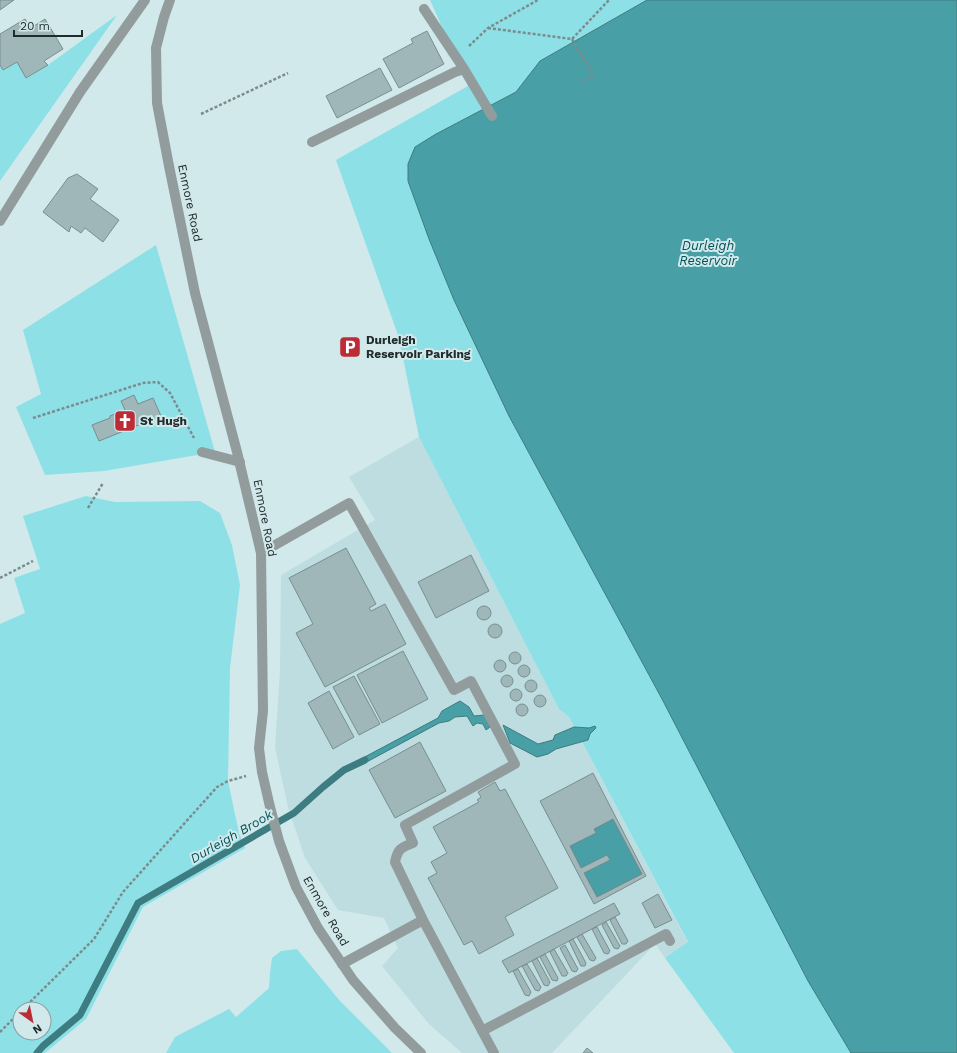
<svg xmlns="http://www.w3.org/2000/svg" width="957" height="1053" viewBox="0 0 957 1053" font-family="'Work Sans',sans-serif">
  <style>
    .built { fill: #bddde0 }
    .green { fill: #8ee0e7; fill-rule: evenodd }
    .water { fill: #489fa6; stroke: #3d7c81 }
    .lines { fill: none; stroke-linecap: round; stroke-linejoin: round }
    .stream { stroke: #3d7c81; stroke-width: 7 }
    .building { fill: #a0b7b9; stroke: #788e90; fill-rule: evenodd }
    .path { stroke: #7b8c8d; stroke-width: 2.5; stroke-dasharray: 3 2; stroke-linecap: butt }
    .lane { stroke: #929c9d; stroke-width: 10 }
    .street { stroke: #929c9d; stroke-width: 10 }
    .labels { text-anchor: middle; stroke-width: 4; stroke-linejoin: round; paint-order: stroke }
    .street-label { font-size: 12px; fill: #222b2c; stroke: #d1e9eb }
    .poi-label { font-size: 12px; font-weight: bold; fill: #222b2c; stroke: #d1e9eb; text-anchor: start }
    .water-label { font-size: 13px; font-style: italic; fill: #005258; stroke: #d1e9eb }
  </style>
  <rect width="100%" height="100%" fill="#d1e9eb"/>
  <!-- built -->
  <path class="built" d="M419,437L559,709L569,717L688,943L665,958L655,944L552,1053H462L429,1024L382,966L398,948L384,918L338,910L305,858L288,807L275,748L280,671L281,575L375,520L349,477Z"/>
  <!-- green -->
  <path class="green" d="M430,0H647L540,61L516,92L487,107L408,181L429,239L454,300L509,416L662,699L808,981L851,1053H734L665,958L688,942L569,717L559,709L419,437L399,338L336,160L468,86Z
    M117,15L0,181V65L3,70L17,62L27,78L48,65Z
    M156,245L215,452L104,471L45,475L16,407L41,394L23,330Z
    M86,496L115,502L200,501L220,513L232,545L240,585L230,668L228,781L239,833L245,848L143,907L86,1019L45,1053H0V624L25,613L14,578L40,569L23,516ZM20,1009H44V1033H20Z
    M297,949L340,1001L392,1053H166L175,1037L229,1009L236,1017L269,988L270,973L272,958L281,951Z"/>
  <!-- water -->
  <path class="water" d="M647,0H957V1053H851L808,981L662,699L509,416L454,300L429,239L408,181V164L415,147L436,134L516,92L540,61Z
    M460,701L469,707L474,716L484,715L490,727L486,730L483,724L477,723L473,726L467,716L455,717L449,721L439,723L361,765L358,764L359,760L438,718L442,711Z
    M503,725L538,744L553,740L555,735L574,727L589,728L595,726L596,728L590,734L588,740L556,749L548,754L537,757L510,743Z
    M613,819L642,874L597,897L584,873L609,860L607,855L581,868L570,846L596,833L594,829Z"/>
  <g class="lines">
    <!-- stream -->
    <path class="stream" d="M37,1053L43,1046L80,1015L138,903L294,813L323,787L344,770L365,760"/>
  </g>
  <!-- building -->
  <path class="building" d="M0,0H14L0,10Z
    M25,19L31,28L45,19L63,49L44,61L48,65L26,78L17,62L3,70L0,65V34Z
    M427,31L444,64L399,88L383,59L413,43L411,39Z
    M380,68L392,90L337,118L326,96Z
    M77,174L98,189L90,199L119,220L103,242L85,228L81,233L71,226L69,232L43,212L68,178Z
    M134,395L138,404L153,398L161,416L99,441L92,425L110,418V416L125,410L121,401Z
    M346,548L376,604L369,608L371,611L385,604L406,644L325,687L296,633L313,624L289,578Z
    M471,555L489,591L436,618L418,582Z
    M477 613a7 7 0 1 1 14 0a7 7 0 1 1-14 0Z
    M488 631a7 7 0 1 1 14 0a7 7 0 1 1-14 0Z
    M403,651L428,699L382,723L357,675Z
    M509 658a6 6 0 1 1 12 0a6 6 0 1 1-12 0Z
    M494 666a6 6 0 1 1 12 0a6 6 0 1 1-12 0Z
    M518 671a6 6 0 1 1 12 0a6 6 0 1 1-12 0Z
    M501 681a6 6 0 1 1 12 0a6 6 0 1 1-12 0Z
    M354,676L380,724L359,735L333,687Z
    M525 686a6 6 0 1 1 12 0a6 6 0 1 1-12 0Z
    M510 695a6 6 0 1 1 12 0a6 6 0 1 1-12 0Z
    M329,691L354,737L333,749L308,703Z
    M534 701a6 6 0 1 1 12 0a6 6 0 1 1-12 0Z
    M516 710a6 6 0 1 1 12 0a6 6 0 1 1-12 0Z
    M420,742L446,791L395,818L369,770Z
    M593,773L646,876L594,904L540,801ZM613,819L642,874L597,897L584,873L610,860L607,855L581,868L570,846L596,833L594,829Z
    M495,782L500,791L505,789L558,888L505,917L514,935L479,954L472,941L464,945L428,878L437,873L431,862L447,853L433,827L479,802L477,800L481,797L478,792Z
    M658,894L672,920L655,928L642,903Z
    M614,903L620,914L509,973L502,961Z
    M615,917L628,941L626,944H622L610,920Z
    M606,922L620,946L618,949L614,948L602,925Z
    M597,927L610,951L608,954L604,953L592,929Z
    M582,934L596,958L594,961L590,960L577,937Z
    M573,939L586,963L585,966H581L569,941Z
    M565,945L578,969L576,972L572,971L560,948Z
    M554,949L568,973L566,976H562L550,952Z
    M545,954L558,978L557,981L552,980L540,957Z
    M537,958L550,982L548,986L544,985L532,961Z
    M527,964L541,987L539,991L535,990L522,966Z
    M518,969L531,992L529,996L525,995L513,971Z
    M587,1048L593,1053H583Z"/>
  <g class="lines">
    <!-- path -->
    <path class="path" d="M488,28L572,39L609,0
      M572,39L593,75L584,81
      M469,46L488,28L538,0
      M201,114L288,73
      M33,418L143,383L158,382L170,393L194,438
      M88,508L103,483
      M0,578L33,561
      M23,1009L94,939L123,892L217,787L228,781L246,776
      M0,1032L20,1012"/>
    <!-- lane -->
    <path class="lane" d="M464,69L492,116
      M312,142L455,72L464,69L424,9
      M0,221L80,92L145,0
      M202,452L240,462
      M261,553L349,503L454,690L471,681L515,764L405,825L413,843C401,848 398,848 395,862L423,920L494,1053
      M342,964L423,920
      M482,1031L666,934L670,941"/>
    <!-- street -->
    <path class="street" d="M170,0L164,17L156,48L157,103L169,166L195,293L237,452L261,553L263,711L259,748L262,772L270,807L279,841L296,887L318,928L353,980L395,1028L421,1053"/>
  </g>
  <!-- icons -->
  <defs>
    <g id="parking-square" transform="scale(1.15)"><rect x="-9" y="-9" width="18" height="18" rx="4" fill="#bc2c36" stroke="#d1e9eb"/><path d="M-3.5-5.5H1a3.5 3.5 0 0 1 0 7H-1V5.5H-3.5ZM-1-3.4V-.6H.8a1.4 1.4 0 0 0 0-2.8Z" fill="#fff"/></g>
    <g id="church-square" transform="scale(1.15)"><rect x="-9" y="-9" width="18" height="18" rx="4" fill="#bc2c36" stroke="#d1e9eb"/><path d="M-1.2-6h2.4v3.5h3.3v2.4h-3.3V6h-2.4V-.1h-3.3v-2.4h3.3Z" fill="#fff"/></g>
  </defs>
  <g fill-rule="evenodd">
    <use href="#parking-square" x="350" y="347"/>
    <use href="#church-square" x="125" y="421"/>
  </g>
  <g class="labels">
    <!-- street labels -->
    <g class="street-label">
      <text transform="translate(190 203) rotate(78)" y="4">Enmore Road</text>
      <text transform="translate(265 518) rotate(79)" y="4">Enmore Road</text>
      <text transform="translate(326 911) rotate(60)" y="4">Enmore Road</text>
    </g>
    <!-- poi labels -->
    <g class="poi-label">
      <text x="366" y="344">Durleigh<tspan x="366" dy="14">Reservoir Parking</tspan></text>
      <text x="140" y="425">St Hugh</text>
    </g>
    <!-- water labels -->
    <g class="water-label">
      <text x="708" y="250">Durleigh<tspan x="708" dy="15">Reservoir</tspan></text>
      <text transform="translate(231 836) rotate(-30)" y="5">Durleigh Brook</text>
    </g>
  </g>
  <!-- north arrow -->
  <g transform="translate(32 1021) rotate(147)"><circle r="19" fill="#d1e9eb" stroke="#8b9d9f"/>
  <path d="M0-3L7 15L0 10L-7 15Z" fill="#bc2c36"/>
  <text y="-6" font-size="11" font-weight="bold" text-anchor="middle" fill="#222b2c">N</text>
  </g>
  <!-- scale -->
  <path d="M14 30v6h68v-6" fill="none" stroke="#222b2c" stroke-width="2"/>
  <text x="20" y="30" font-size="12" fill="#222b2c" stroke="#d1e9eb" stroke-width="3" paint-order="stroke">20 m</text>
</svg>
